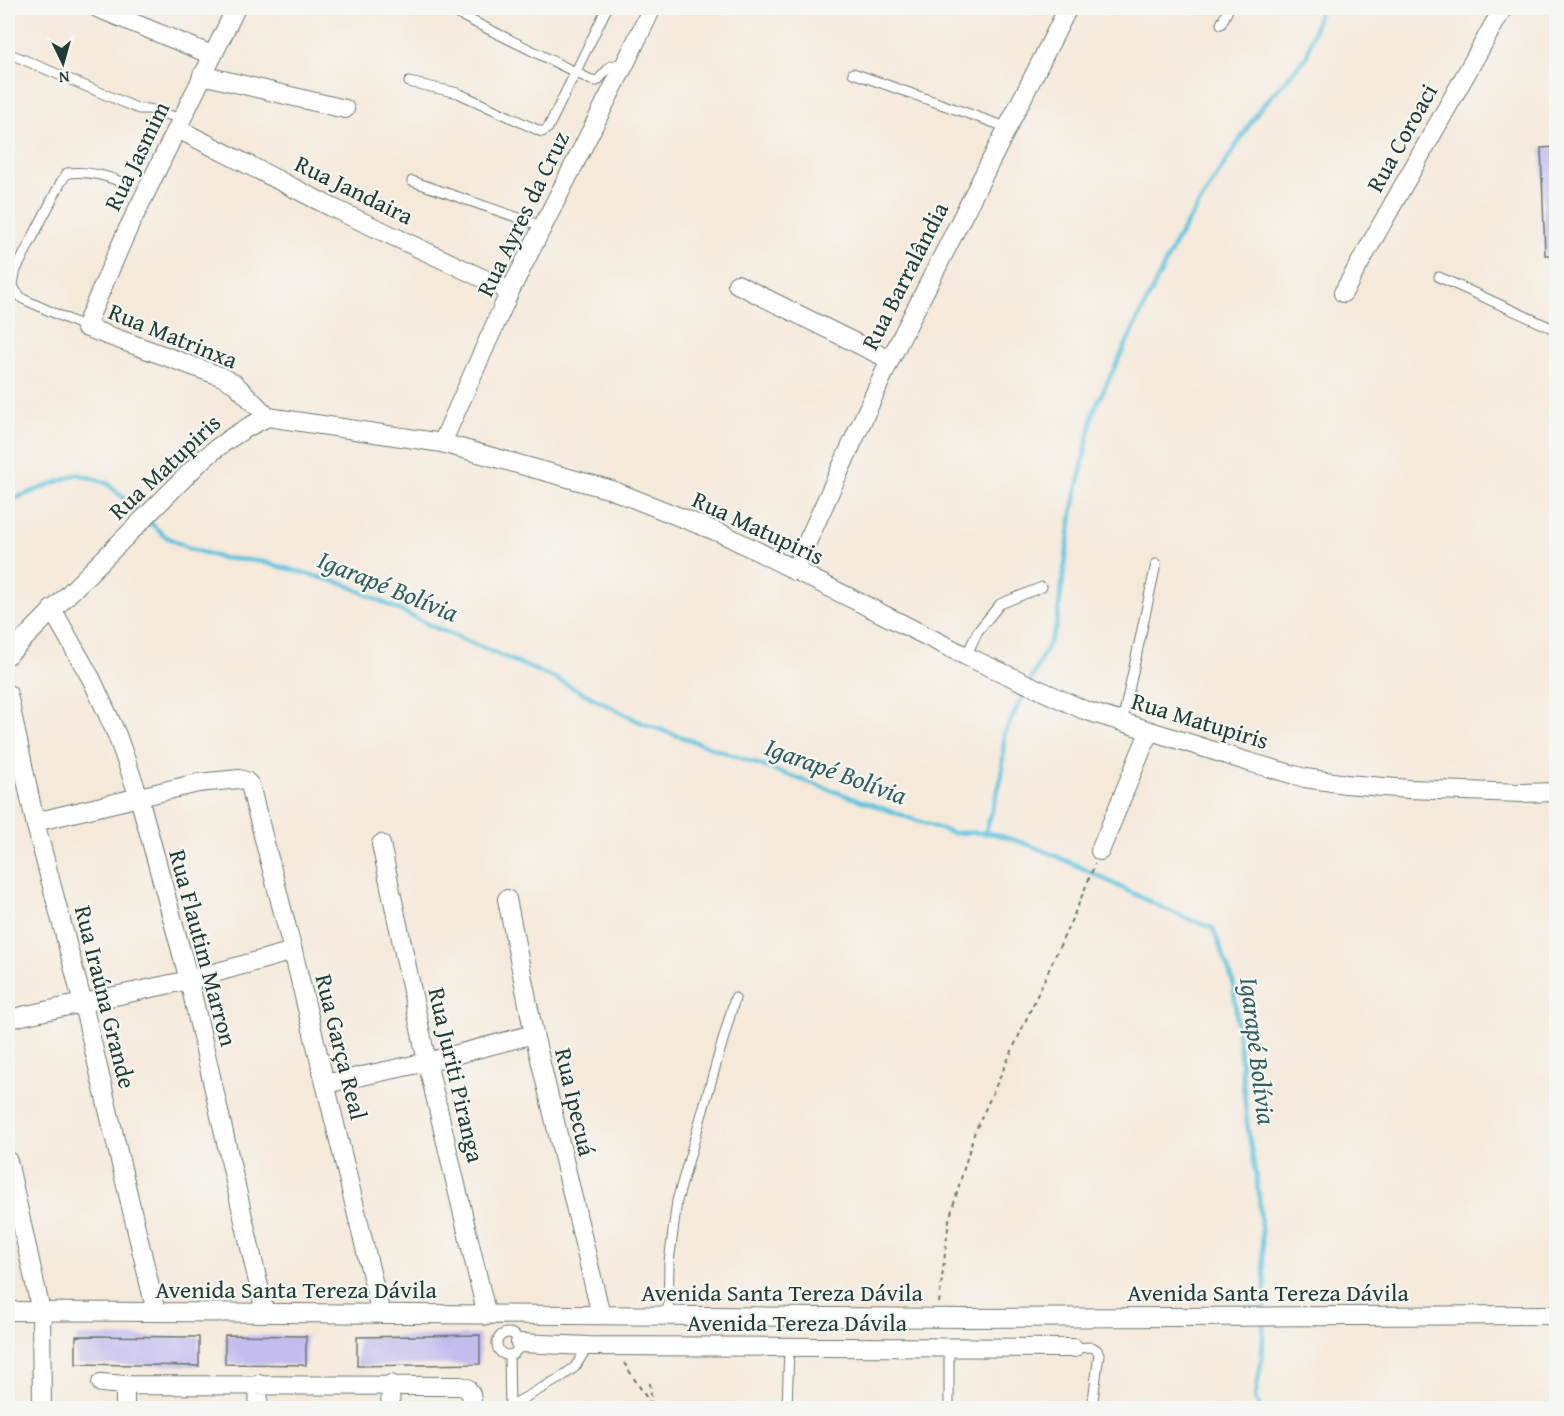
<svg xmlns="http://www.w3.org/2000/svg" width="1564" height="1416" viewBox="0 0 1564 1416" font-family="'Gentium Book Plus',serif">
  <style>
    .lines { fill: none; stroke-linecap: round; stroke-linejoin: round }
    .stream { stroke: #60c5de; stroke-width: 4.5 }
    .building { fill: #c4bced }
    .service-casing { stroke: #6a796e; stroke-width: 11 }
    .minor-casing { stroke: #6a796e; stroke-width: 20 }
    .path { stroke: #6a796e; stroke-width: 2; stroke-dasharray: 4.5 4.5; stroke-linecap: butt }
    .service { stroke: #fff; stroke-width: 9 }
    .minor { stroke: #fff; stroke-width: 18 }
    .labels { text-anchor: middle; stroke-width: 4.5; stroke-linejoin: round; paint-order: stroke }
    .street-label { font-size: 24px; fill: #1f3d34; stroke: #f6f6f2 }
    .water-label { font-size: 26px; font-style: italic; fill: #2f5f5e; stroke: #f6f6f2 }
  </style>
  <rect width="100%" height="100%" fill="#f6f6f2"/>
  <filter id="ink" filterUnits="userSpaceOnUse"><feTurbulence type="fractalNoise" baseFrequency=".0167" numOctaves="2"/><feDisplacementMap in="SourceGraphic" scale="12" xChannelSelector="R" yChannelSelector="G"/><feConvolveMatrix kernelMatrix="1 2 1 2 8 2 1 2 1" color-interpolation-filters="sRGB"/></filter>
  <filter id="wash" filterUnits="userSpaceOnUse"><feTurbulence type="fractalNoise" baseFrequency=".008" numOctaves="4" result="noise"/><feDisplacementMap in="SourceGraphic" scale="24" xChannelSelector="R" yChannelSelector="G"/><feGaussianBlur stdDeviation="1.35" result="paint"/><feColorMatrix in="noise" values="0 0 0 0 0 0 0 0 0 0 0 0 0 0 0 0 0 1.4 0 .05"/><feComposite in="paint" operator="in"/></filter>
  <g filter="url(#wash)">
    <rect width="100%" height="100%" fill="#f5e9da"/>
    <g class="lines">
      <!-- stream -->
      <path class="stream" d="M8,501L78,474L107,483L142,515
        M148,520L163,535L188,548L222,558L259,561L345,584L434,627L556,679L642,723L952,833C966,833 984,831 998,835C1074,856 1139,903 1213,928L1233,982L1247,1123L1259,1195L1265,1287L1264,1311
        M1031,680L1056,628L1072,514L1094,410L1177,239L1258,111L1307,56L1320,8
        M985,834L1002,776L1004,735L1027,687
        M1261,1408L1255,1399L1262,1357L1264,1319"/>
    </g>
    <g id="blocks">
      <!-- building -->
      <path class="building" d="M1557,147V255H1545L1541,148Z
        M225,1335L306,1336V1365L225,1364Z
        M480,1335V1364L357,1366V1337Z
        M76,1336L199,1337V1366L76,1364Z"/>
    </g>
  </g>
  <g filter="url(#ink)">
    <use href="#blocks" fill-opacity="0" stroke="#6a796e" stroke-width="1.5"/>
    <g class="lines">
      <!-- service casing -->
      <g class="service-casing">
        <path id="service" d="M450,10L591,80L597,81L611,66L624,63
          M1221,24L1229,8
          M8,53L139,109H149L182,119
          M853,73L1006,127
          M409,82L458,93L542,132L548,128L607,8
          M412,181L542,226
          M8,256L16,270
          M1439,277L1556,330
          M85,327L23,299C11,288 12,285 16,270L61,182L67,173C87,171 103,174 121,182
          M966,656L978,631L1000,604L1042,587
          M1122,723L1156,564
          M668,1316L669,1262L677,1201L735,998
          M497 1344a11 11 0 1 1 22 0a11 11 0 1 1-22 0Z
          M1074,1348L1092,1347L1097,1350L1099,1354L1092,1408
          M509,1355L510,1408
          M510,1406L560,1378L575,1367L588,1346
          M787,1408L789,1347
          M949,1408V1348"/>
      </g>
      <!-- minor casing -->
      <g class="minor-casing">
        <path id="minor" d="M97,8L212,55
          M236,8L126,233L85,327L220,376L235,384L268,417
          M202,75L345,109
          M178,129L333,208L510,291
          M737,284L890,360
          M1343,293L1503,8
          M442,443L510,291L626,62L652,8
          M794,571L890,360L1068,8
          M52,609L92,680L117,735L139,797L189,980L265,1313
          M8,655L199,463C221,443 241,429 268,417L442,443L612,490L725,535L966,656L1084,710L1249,762L1305,778L1346,784L1409,789L1521,793L1556,792
          M8,694L35,822L83,1004L156,1312
          M35,822L198,783L239,779L246,781L250,785L293,951L381,1314
          M381,844L427,1062L487,1316
          M1100,851L1149,732
          M507,899L534,1034L601,1315
          M8,1019L189,980L293,951
          M325,1084L427,1062L534,1034
          M8,1161L41,1311L42,1408
          M8,1311L963,1318L1556,1315
          M520,1343L588,1346L1074,1348
          M101,1383L125,1385
          M125,1408V1385L460,1386L467,1388L471,1394L473,1408
          M258,1408L259,1384
          M390,1408L391,1384"/>
      </g>
      <!-- path -->
      <path class="path" d="M939,1303L949,1220L974,1134L1077,908L1095,864
        M624,1363L652,1406
        M650,1383L652,1408"/>
      <!-- service -->
      <use href="#service" class="service"/>
      <!-- minor -->
      <use href="#minor" class="minor"/>
    </g>
  </g>
  <g class="labels">
    <!-- street labels -->
    <g class="street-label">
      <text transform="translate(1402 138) rotate(-61)" y="8">Rua Coroaci</text>
      <text transform="translate(137 156) rotate(-64)" y="8">Rua Jasmim</text>
      <text transform="translate(354 190) rotate(26)" y="8">Rua Jandaira</text>
      <text transform="translate(523 214) rotate(-64)" y="8">Rua Ayres da Cruz</text>
      <text transform="translate(905 276) rotate(-63)" y="8">Rua Barralândia</text>
      <text transform="translate(173 336) rotate(22)" y="8">Rua Matrinxa</text>
      <text transform="translate(165 467) rotate(-43)" y="8">Rua Matupiris</text>
      <text transform="translate(758 528) rotate(25)" y="8">Rua Matupiris</text>
      <text transform="translate(1200 721) rotate(17)" y="8">Rua Matupiris</text>
      <text transform="translate(203 948) rotate(75)" y="8">Rua Flautim Marron</text>
      <text transform="translate(105 997) rotate(76)" y="8">Rua Iraúna Grande</text>
      <text transform="translate(341 1047) rotate(76)" y="8">Rua Garça Real</text>
      <text transform="translate(456 1075) rotate(77)" y="8">Rua Juriti Piranga</text>
      <text transform="translate(575 1102) rotate(77)" y="8">Rua Ipecuá</text>
      <text x="296" y="1298">Avenida Santa Tereza Dávila</text>
      <text x="782" y="1301">Avenida Santa Tereza Dávila</text>
      <text x="1268" y="1301">Avenida Santa Tereza Dávila</text>
      <text x="797" y="1331">Avenida Tereza Dávila</text>
    </g>
    <!-- water labels -->
    <g class="water-label">
      <text transform="translate(388 586) rotate(22)" y="9">Igarapé Bolívia</text>
      <text transform="translate(836 771) rotate(20)" y="9">Igarapé Bolívia</text>
      <text transform="translate(1258 1051) rotate(83)" y="9">Igarapé Bolívia</text>
    </g>
  </g>
  <!-- margin -->
  <rect width="1564" height="1416" fill="none" stroke="#f6f6f2" stroke-width="30"/>
  <!-- north arrow -->
  <g transform="translate(63 63) rotate(175)" stroke="#f6f6f2" stroke-width="4.5" paint-order="stroke">
  <path d="M0-4.5L10 22L0 15L-10 22Z" fill="#1f3d34"/>
  <text y="-9" font-size="16" font-weight="bold" text-anchor="middle" fill="#1f3d34">N</text>
  </g>
</svg>
